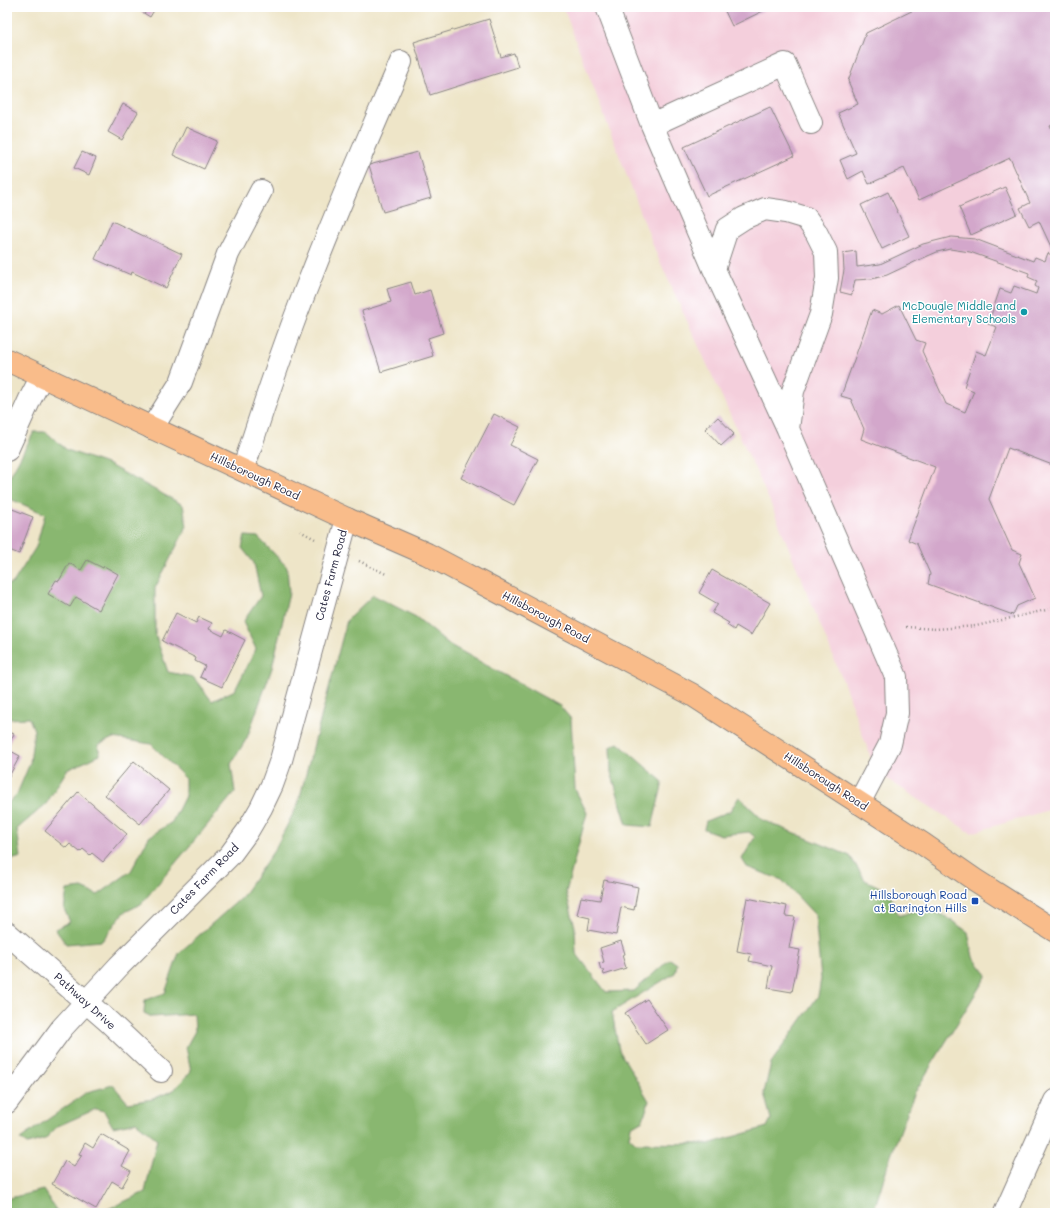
<svg xmlns="http://www.w3.org/2000/svg" width="1062" height="1220" viewBox="0 0 1062 1220" font-family="Mali,sans-serif">
  <style>
    .built { fill: #f4cfdc }
    .forest { fill: #89b770; stroke: #566c56 }
    .building { fill: #d3a7cb }
    .lines { fill: none; stroke-linecap: round; stroke-linejoin: round }
    .minor-casing { stroke: #888482; stroke-width: 24 }
    .major-casing { stroke: #888482; stroke-width: 24 }
    .path { stroke: #888482; stroke-width: 2.5; stroke-dasharray: 1 3; stroke-linecap: butt }
    .minor { stroke: #fff; stroke-width: 22 }
    .major { stroke: #f9bc8a; stroke-width: 22 }
    .culture-dot { fill: #0f9aa8; stroke: #fff; stroke-width: 1.5 }
    .transit-dot { fill: #1a4fb4; stroke: #fff; stroke-width: 1.5 }
    .labels { text-anchor: middle; stroke-width: 3; stroke-linejoin: round; paint-order: stroke }
    .culture-label { font-size: 11px; fill: #0d838f; stroke: #fff; text-anchor: end }
    .street-label { font-size: 11px; fill: #22223b; stroke: #fff }
    .transit-label { font-size: 11px; fill: #164399; stroke: #fff; text-anchor: end }
  </style>
  <rect width="100%" height="100%" fill="#fff"/>
  <filter id="ink" filterUnits="userSpaceOnUse"><feTurbulence type="fractalNoise" baseFrequency=".025" numOctaves="2"/><feDisplacementMap in="SourceGraphic" scale="8" xChannelSelector="R" yChannelSelector="G"/><feConvolveMatrix kernelMatrix="1 2 1 2 8 2 1 2 1" color-interpolation-filters="sRGB"/></filter>
  <filter id="wash" filterUnits="userSpaceOnUse"><feTurbulence type="fractalNoise" baseFrequency=".012" numOctaves="4" result="noise"/><feDisplacementMap in="SourceGraphic" scale="16" xChannelSelector="R" yChannelSelector="G"/><feGaussianBlur stdDeviation="0.9" result="paint"/><feColorMatrix in="noise" values="0 0 0 0 0 0 0 0 0 0 0 0 0 0 0 0 0 1.4 0 .05"/><feComposite in="paint" operator="in"/></filter>
  <g filter="url(#wash)">
    <rect width="100%" height="100%" fill="#eee5c8"/>
    <!-- built -->
    <path class="built" d="M563,7H1055V808L971,833L876,772L843,681L770,502L656,253Z"/>
    <!-- forest -->
    <path class="forest" d="M34,432H46L67,450L109,465L183,505L187,526L155,588V634L168,672L193,677L212,701L235,690L256,649L243,622L261,596L254,563L242,548L245,536L258,537L287,567L289,593L272,668L247,738L231,764L235,792L141,904L123,913L102,941L66,944L55,929L70,922L64,909L67,890L82,888L98,895L131,871L149,837L172,822L185,796V778L151,744L113,738L98,745L100,755L67,770L46,804L17,829L21,857L7,861V804L17,794L30,763L34,730L29,718L7,719V585L13,583L36,547L45,514L8,498L7,482Z
      M373,595L416,617L450,645L560,706L571,719L575,789L587,813L566,892L575,927L576,953L606,992L634,991L670,959L677,964L675,973L612,1012L619,1050L649,1101L643,1120L631,1127L629,1137L636,1143L708,1144L767,1127L771,1119L764,1093L771,1063L818,996L821,979L815,915L782,880L747,867L742,859L755,837L749,832L721,835L704,829L706,821L730,811L739,797L763,820L850,856L865,880L888,891L899,916L921,908L945,916L968,932L973,957L987,975L915,1092L890,1158L873,1213H104L106,1210L145,1192L157,1139L136,1122L113,1127L104,1111L96,1109L58,1126L45,1139L27,1144L20,1139L87,1092L113,1085L128,1103L153,1099L174,1090L191,1071L186,1047L195,1031L194,1014L152,1017L144,1013L145,1000L165,993L179,953L242,897L275,849L298,804L347,620Z
      M618,743L663,782L652,827L627,825L611,772L610,747Z
      M43,1190L58,1213H7V1198H10Z"/>
    <g id="blocks">
      <!-- building -->
      <path class="building" d="M134,7H156L150,17Z
        M723,7H761L763,11L732,26Z
        M920,7H1055V124L1050,126L1055,137V391L1052,399L1055,403V466L1008,448L989,499L1012,550L1022,554L1019,563L1035,598L1017,606L1013,615L928,584L930,574L917,544L908,540L935,467L861,439L864,429L851,399L841,396L872,310L882,314L899,305L916,340L925,343L922,351L946,404L965,412L974,391L964,387L976,351L986,355L997,327L988,324L1000,289L1011,293L1014,286L1036,294L1038,288L1035,286L1037,281L1028,277L1029,273L970,252L950,249L937,252L921,259L887,275L872,279L855,280L852,295L840,292L844,270L843,253L856,251L857,267L880,264L923,244L951,237L975,239L1033,261L1035,257L1045,261L1048,253L1051,255L1053,251L1039,221L1029,226L1020,208L1030,203L1010,158L919,200L904,168L869,184L863,171L848,179L840,160L856,153L838,113L858,104L848,81L866,33Z
        M489,19L501,57L514,53L518,67L430,95L414,42Z
        M123,104L138,112L122,140L108,132Z
        M770,107L794,156L707,196L684,147Z
        M186,127L217,141L204,169L173,155Z
        M82,152L96,158L89,175L74,168Z
        M418,152L431,198L383,212L369,165Z
        M1005,187L1017,214L971,235L959,207Z
        M888,192L909,236L882,249L861,205Z
        M112,221L182,254L166,288L132,272L131,275L95,259Z
        M411,282L415,295L430,290L443,333L428,338L433,356L381,372L362,311L391,302L387,289Z
        M494,414L520,427L510,445L538,459L514,505L461,478Z
        M718,417L734,434L721,446L705,429Z
        M7,507L33,517L19,554L7,549Z
        M87,560L103,568L104,566L118,574L99,610L76,597L70,607L48,594L56,580L59,581L69,563L81,570Z
        M712,570L770,603L751,635L736,626L734,630L727,625L729,623L712,613L718,604L699,593Z
        M176,613L196,623L199,617L212,623L209,629L223,636L226,630L245,640L222,687L200,677L205,666L195,661L196,658L162,641Z
        M7,731L14,734L7,747Z
        M7,749L20,756L7,780Z
        M134,761L169,790L140,824L105,795Z
        M78,792L127,834L103,862L92,853L90,855L83,849L80,852L70,844L66,848L45,831Z
        M604,880L638,887L634,910L621,907L616,935L588,930L590,918L577,915L581,897L600,900Z
        M747,898L787,906L785,916L795,917L789,948L800,950L792,992L768,988L772,966L749,961L751,954L737,951Z
        M621,941L625,954L622,955L626,968L604,975L603,970H601L599,963L604,962L600,948Z
        M647,999L668,1030L646,1044L625,1013Z
        M101,1134L130,1151L122,1166L131,1171L122,1187L112,1181L96,1209L52,1184L65,1161L74,1167L82,1155L79,1154L85,1143L93,1148Z"/>
    </g>
  </g>
  <g filter="url(#ink)">
    <use href="#blocks" fill-opacity="0" stroke="#888482" stroke-width="1"/>
    <g class="lines">
      <!-- minor casing -->
      <g class="minor-casing">
        <path id="minor" d="M607,7L652,125L714,269L788,429L896,677L897,713L890,744L859,803
          M652,125L785,64L811,123
          M714,269L727,229L744,218L765,209L786,212L806,218L816,232L826,252L827,278L821,314L793,391L788,429
          M152,428L181,382L228,254L261,191
          M7,450L30,399L42,376
          M243,470C264,404 286,338 312,274C340,202 371,132 401,62
          M7,933L109,1022L161,1071
          M7,1102L62,1028L119,966L230,855L247,832L261,808L272,785L281,760L347,519
          M1005,1213L1055,1101"/>
      </g>
      <!-- major casing -->
      <g class="major-casing">
        <path id="major" d="M7,360L347,519L427,554L691,694L923,844L975,880L1055,931"/>
      </g>
      <!-- path -->
      <path class="path" d="M300,531L317,540
        M359,561L386,574
        M906,627L936,629L976,626L1055,608"/>
      <!-- minor -->
      <use href="#minor" class="minor"/>
      <!-- major -->
      <use href="#major" class="major"/>
    </g>
  </g>
  <!-- markers -->
  <circle class="culture-dot" cx="1024" cy="312" r="4"/>
  <rect class="transit-dot" x="971" y="897" width="8" height="8" rx="2"/>
  <g class="labels">
    <!-- culture labels -->
    <g class="culture-label">
      <text x="1016" y="310">McDougle Middle and<tspan x="1016" dy="13">Elementary Schools</tspan></text>
    </g>
    <!-- street labels -->
    <g class="street-label">
      <text transform="translate(255 476) rotate(25)" y="4">Hillsborough Road</text>
      <text transform="translate(331 575) rotate(-75)" y="4">Cates Farm Road</text>
      <text transform="translate(546 617) rotate(28)" y="4">Hillsborough Road</text>
      <text transform="translate(826 781) rotate(33)" y="4">Hillsborough Road</text>
      <text transform="translate(204 879) rotate(-46)" y="4">Cates Farm Road</text>
      <text transform="translate(85 1001) rotate(42)" y="4">Pathway Drive</text>
    </g>
    <!-- transit labels -->
    <g class="transit-label">
      <text x="967" y="899">Hillsborough Road<tspan x="967" dy="13">at Barington Hills</tspan></text>
    </g>
  </g>
  <!-- margin -->
  <rect width="1062" height="1220" fill="none" stroke="#fff" stroke-width="24"/>
</svg>
